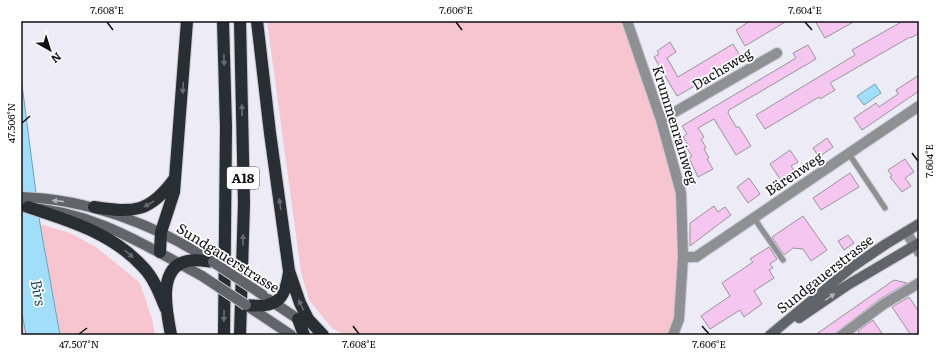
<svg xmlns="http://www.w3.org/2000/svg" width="940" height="356" viewBox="0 0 940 356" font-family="Literata,serif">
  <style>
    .green { fill: #f6c5cf }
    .water { fill: #a0defa; stroke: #75a0b5 }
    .building { fill: #f5c7f0; stroke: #9c939a }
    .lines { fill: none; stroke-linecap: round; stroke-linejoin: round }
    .service-casing { stroke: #cac8d2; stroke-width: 7 }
    .minor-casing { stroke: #cac8d2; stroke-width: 12 }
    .secondary-casing { stroke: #cac8d2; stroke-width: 12 }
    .motorway-casing { stroke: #cac8d2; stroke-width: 14 }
    .service { stroke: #8e9094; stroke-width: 5 }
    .minor { stroke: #8e9094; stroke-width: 10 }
    .secondary { stroke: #61646a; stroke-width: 10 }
    .motorway { stroke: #292d34; stroke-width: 12 }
    .secondary-bridge-casing { stroke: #cac8d2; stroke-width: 12; stroke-linecap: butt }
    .secondary-bridge { stroke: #61646a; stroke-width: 10 }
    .oneway { fill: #696c71 }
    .oneway2 { fill: #b0b2b4 }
    .ticks { fill: none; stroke: #111014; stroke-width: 1.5 }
    .labels { text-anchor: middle; stroke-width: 3.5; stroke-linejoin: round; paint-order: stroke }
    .shield { fill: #fff; stroke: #58585a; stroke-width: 1 }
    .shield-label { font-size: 13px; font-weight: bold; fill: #111014 }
    .street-label { font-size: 14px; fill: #111014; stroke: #fff }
    .water-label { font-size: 15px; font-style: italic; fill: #174a5e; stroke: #fff }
    .neatline { fill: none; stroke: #111014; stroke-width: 1.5 }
    .ticks-label { font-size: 10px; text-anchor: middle; fill: #111014 }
  </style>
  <rect width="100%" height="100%" fill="#edebf6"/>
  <!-- green -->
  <path class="green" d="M267,21H627L681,193L683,257L673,335H344L331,327L309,300L301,272Z
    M40,224L70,233L96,247L140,283L152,319L155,335H60Z
    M21,308L26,335H21Z"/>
  <!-- water -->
  <path class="water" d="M21,77L40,224L60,335H26L21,308Z
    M875,84L881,93L864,105L857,96Z"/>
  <!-- building -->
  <path class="building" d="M750,21H787L745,46L736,30Z
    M815,21H855L825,38Z
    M903,21H919V33L911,38L910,37L830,83L835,90L820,99L819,97L765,129L756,115L855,55L852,50Z
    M670,42L676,52L667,58L678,77L733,44L742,59L677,96L654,57L659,54L657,51Z
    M808,45L816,59L729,110L728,113L736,127H739L751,146L736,155L714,119L698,128L704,137L701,139L706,148L704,149L709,158L707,159L713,169L698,177L689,158L692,156L686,147L689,146L683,137L687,134L682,126L796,58L793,53Z
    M919,75V91L862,130L854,118L876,103L879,107L898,94L896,90Z
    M827,138L833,147L819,157L813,148Z
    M790,150L798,162L791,166L796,173L782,182L770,164Z
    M905,159L914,172L905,178L911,186L902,192L890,177L892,176L888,170Z
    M850,173L859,187L821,210L813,198Z
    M749,178L760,194L748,203L737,187Z
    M714,206L718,212L725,207L731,215L690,246V223Z
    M803,216L827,250L811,261L803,249L793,248L784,255L772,237Z
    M848,235L854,243L844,250L838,241Z
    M769,247L777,259L770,264L773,268L769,270L774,278L754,291L762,304L744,317L740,310L710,329L701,316L730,296L722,283L753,262L750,259Z
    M894,280L907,283L880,299L833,335H815Z
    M909,297L919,312V335H911L892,307Z
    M873,320L883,335H860L858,331Z"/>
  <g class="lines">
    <!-- service casing -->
    <g class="service-casing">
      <path id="service" d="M849,154L885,208
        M754,218L783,260"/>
    </g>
    <!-- minor casing -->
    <g class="minor-casing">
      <path id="minor" d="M627,21L661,120L681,193L683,257L679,319L673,335
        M661,120L777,53
        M906,232L919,252
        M683,257H696L919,106
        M842,335L884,304L919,283"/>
    </g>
    <!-- secondary casing -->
    <g class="secondary-casing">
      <path id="secondary" d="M21,197C89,199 156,225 213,262
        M21,207C93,211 141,243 202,276
        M268,299L304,323
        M246,305L291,335
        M799,318L846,286L919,243
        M770,335L852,267L886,244L919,224"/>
    </g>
    <!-- motorway casing -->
    <g class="motorway-casing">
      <path id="motorway" d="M223,21L226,127L224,335
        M240,21L244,203L240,335
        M257,21L270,133L289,271L300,303L308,319L323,335
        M28,207C70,221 112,233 143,267C154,278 160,295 166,309
        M94,207C134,213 150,213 175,178
        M160,252L161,232L174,192L187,21
        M246,305C275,308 285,302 289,272
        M298,319L304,335
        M171,335C167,313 156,267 188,261C196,259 205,261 213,262"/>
    </g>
    <!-- service -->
    <use href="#service" class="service"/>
    <!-- minor -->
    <use href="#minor" class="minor"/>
    <!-- secondary -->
    <use href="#secondary" class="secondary"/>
    <!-- motorway -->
    <use href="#motorway" class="motorway"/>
    <!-- secondary-bridge casing -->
    <g class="secondary-bridge-casing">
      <path id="secondary-bridge" d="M213,262L263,295
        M202,276L246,305"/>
    </g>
    <!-- secondary-bridge -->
    <use href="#secondary-bridge" class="secondary-bridge"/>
  </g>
  <!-- one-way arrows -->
  <defs><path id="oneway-solid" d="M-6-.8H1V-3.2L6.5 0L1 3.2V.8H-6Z"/></defs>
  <g class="oneway">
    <use href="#oneway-solid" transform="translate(224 60) rotate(89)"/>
    <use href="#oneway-solid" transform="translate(183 88) rotate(94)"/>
    <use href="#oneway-solid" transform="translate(242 110) rotate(-91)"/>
    <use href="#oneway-solid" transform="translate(149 204) rotate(150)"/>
    <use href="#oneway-solid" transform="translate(280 204) rotate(-98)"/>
    <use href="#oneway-solid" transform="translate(243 240) rotate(-89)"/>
    <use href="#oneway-solid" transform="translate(129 254) rotate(42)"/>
    <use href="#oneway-solid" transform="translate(301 305) rotate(-115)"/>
    <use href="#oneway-solid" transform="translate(224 316) rotate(91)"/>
  </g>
  <g class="oneway2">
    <use href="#oneway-solid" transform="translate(58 201) rotate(-174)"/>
    <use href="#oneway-solid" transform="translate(830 297) rotate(-34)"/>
  </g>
  <!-- ticks -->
  <path class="ticks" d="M107,22L113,30M456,22L462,30M805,22L812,30M22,123L30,116M912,153L918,161M353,326L359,334M702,326L709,334M79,334L87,328"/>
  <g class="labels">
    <!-- shield labels -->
    <rect class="shield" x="227" y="167" width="32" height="22" rx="3"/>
    <g class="shield-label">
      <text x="243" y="183">A18</text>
    </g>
    <!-- street labels -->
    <g class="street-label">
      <text transform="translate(722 69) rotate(-31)" y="5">Dachsweg</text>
      <text transform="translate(675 125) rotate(73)" y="5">Krummenrainweg</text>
      <text transform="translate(794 174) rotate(-34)" y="5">Bärenweg</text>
      <text transform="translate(228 258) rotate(32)" y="5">Sundgauerstrasse</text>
      <text transform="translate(825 274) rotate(-38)" y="5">Sundgauerstrasse</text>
    </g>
    <!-- water labels -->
    <g class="water-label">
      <text transform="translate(38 293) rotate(79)" y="5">Birs</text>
    </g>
  </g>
  <!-- border -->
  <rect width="940" height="356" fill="none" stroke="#ffffff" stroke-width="44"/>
  <!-- north arrow -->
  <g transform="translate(50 50) rotate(141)" stroke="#ffffff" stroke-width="3" paint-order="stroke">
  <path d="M0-3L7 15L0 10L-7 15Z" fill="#111014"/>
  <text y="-6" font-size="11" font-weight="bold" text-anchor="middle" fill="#111014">N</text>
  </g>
  <rect x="22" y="22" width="896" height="312" class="neatline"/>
  <g class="ticks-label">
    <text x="107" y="14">7.608°E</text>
    <text x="456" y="14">7.606°E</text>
    <text x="805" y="14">7.604°E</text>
    <text transform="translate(11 123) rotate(-90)" y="4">47.506°N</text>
    <text transform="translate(929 161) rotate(-90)" y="4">7.604°E</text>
    <text x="79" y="348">47.507°N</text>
    <text x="359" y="348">7.608°E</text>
    <text x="709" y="348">7.606°E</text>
  </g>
</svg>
